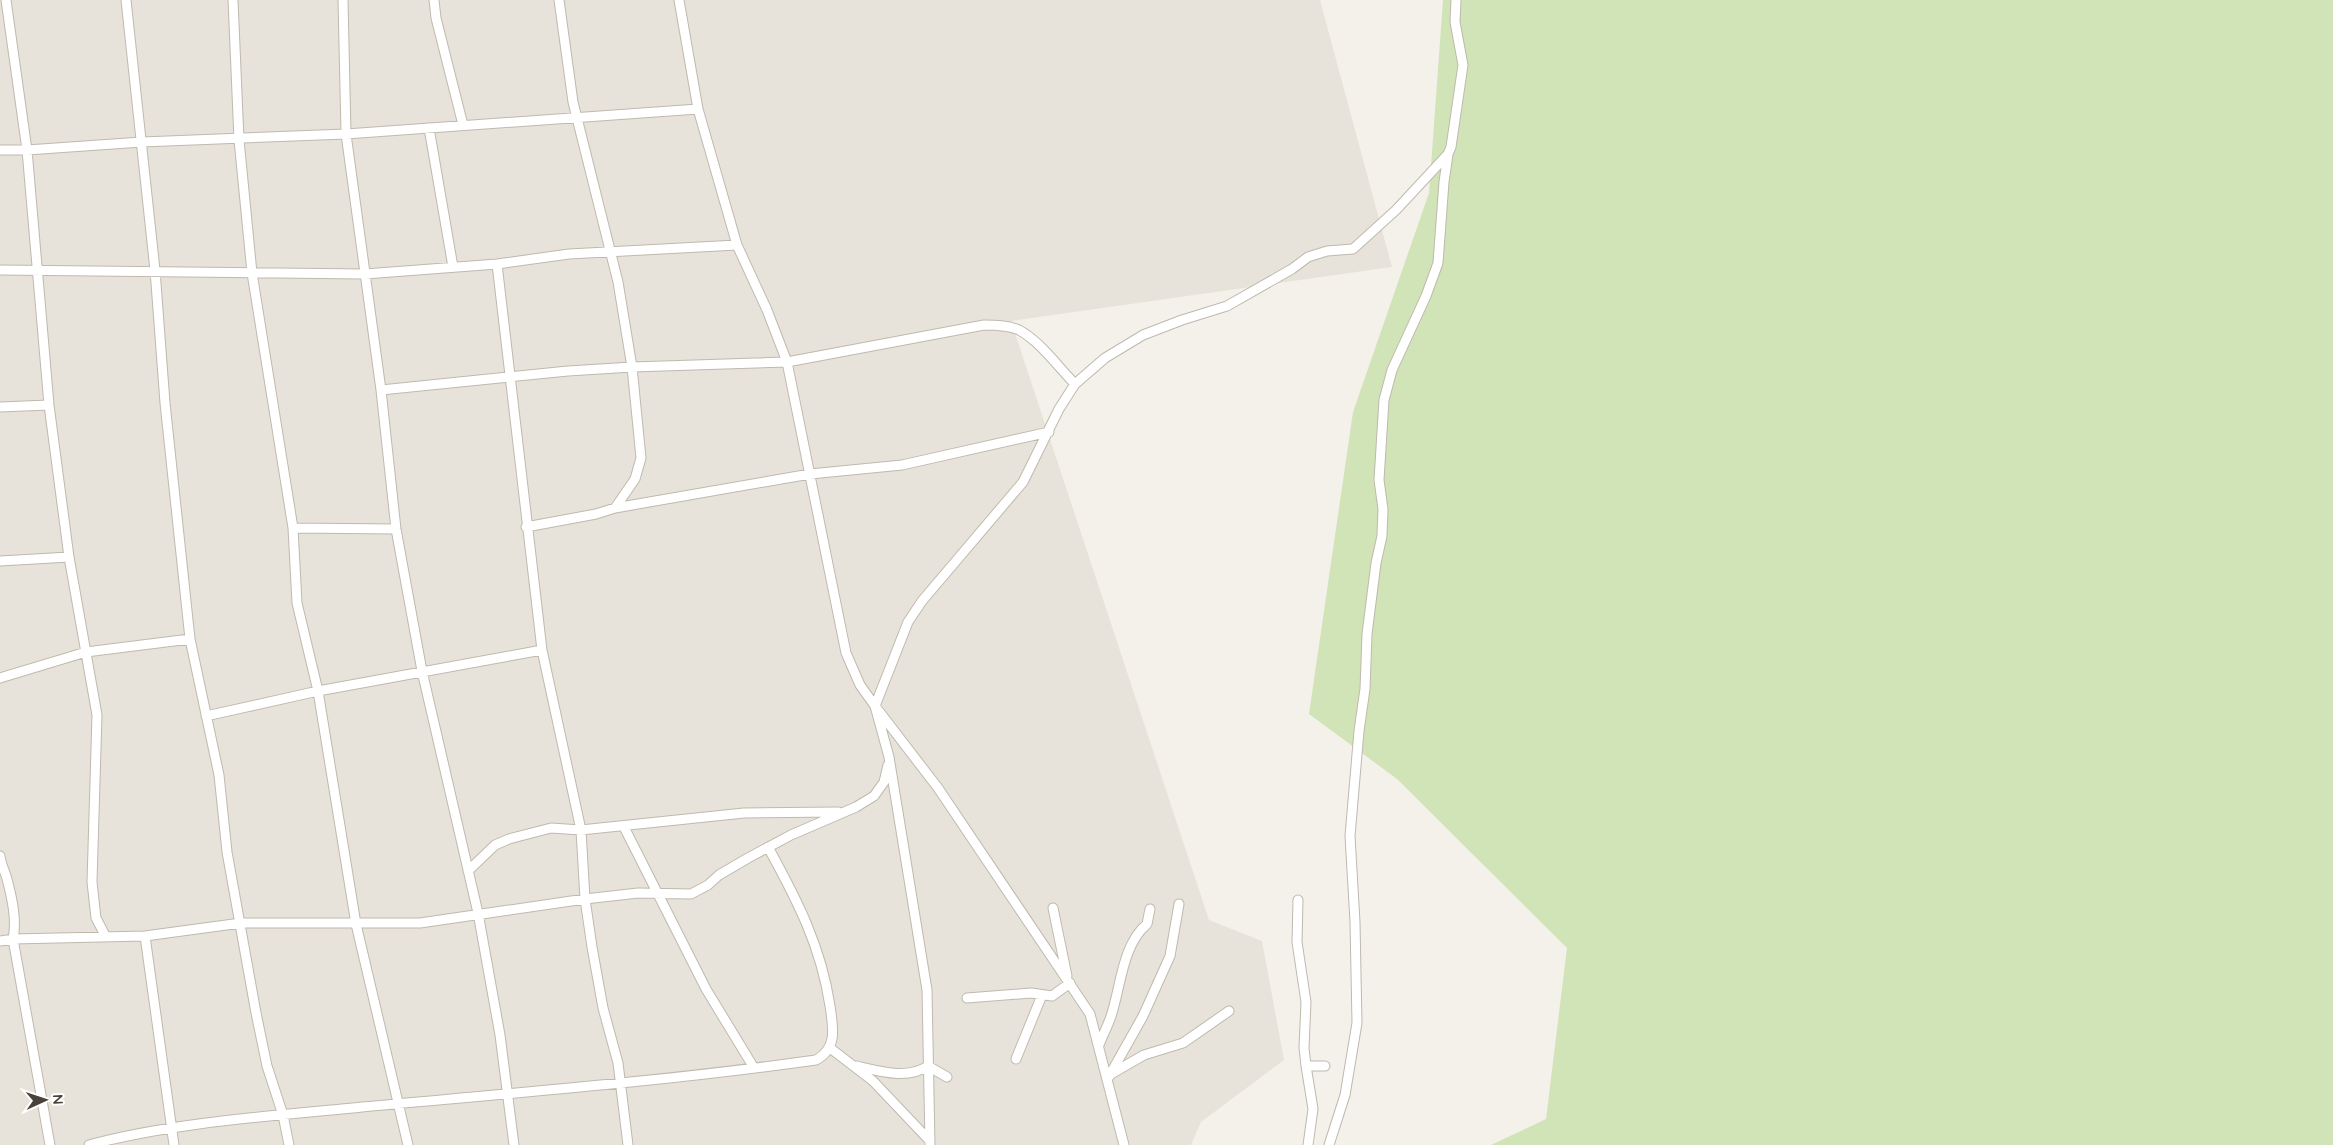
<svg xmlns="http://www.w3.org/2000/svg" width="2333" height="1145" viewBox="0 0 2333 1145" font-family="Quicksand,sans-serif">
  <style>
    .residential { fill: #e8e3da }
    .green { fill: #d0e4b8 }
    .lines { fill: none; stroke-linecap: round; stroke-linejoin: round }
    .minor-casing { stroke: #bfb9ae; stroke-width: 11 }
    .minor { stroke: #fff; stroke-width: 9 }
  </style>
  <rect width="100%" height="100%" fill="#f4f1eb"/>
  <!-- residential -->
  <path class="residential" d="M0,0H1320L1392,267L1011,321L1209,920L1262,941L1284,1060L1201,1122L1191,1145H0Z"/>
  <!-- green -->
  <path class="green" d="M1443,0H2333V1145H1491L1546,1119L1567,948L1397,779L1309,714L1353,412L1429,193Z"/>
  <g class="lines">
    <!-- minor casing -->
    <g class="minor-casing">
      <path id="minor" d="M6,0L27,150L49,405L69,557L97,715L92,882L96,918L106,937
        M126,0L155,270L165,403L190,639L219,775L227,852L256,1013L267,1066L283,1115L289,1145
        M233,0L239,140L252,273L293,528L297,603L318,691L356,924L408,1145
        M343,0L346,134L381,390L396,529L422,671L478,913L500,1035L514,1145
        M434,0L436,18L463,125
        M559,0L573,102L618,282L632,367L641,458L635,479L615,508
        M679,0L698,109L737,245L767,310L787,362L846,653L860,685L875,706L889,757L927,990L930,1145
        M429,128L453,267
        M0,150H27L142,142L346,134L698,109
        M497,264L542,650L581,830L585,899L592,947L603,1008L618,1063L628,1145
        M0,270L365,274L497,264L569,254L737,245
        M381,390L568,371L632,367L787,362L984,325C995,325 1008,325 1019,330C1041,342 1058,367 1075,384
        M0,407L49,405
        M526,527L596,514L615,508L810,474L902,465L1049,432
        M293,528L396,529
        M0,561L69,557
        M0,678L86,652L190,639
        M206,716L318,691L542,650
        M624,827L706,989L754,1068
        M0,856C1,865 5,871 7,879C12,898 17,920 13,939L50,1145
        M468,871L495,845L509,839L551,828L581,830L744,813L838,812
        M1298,900L1297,942L1306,1002L1304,1048L1306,1066H1325
        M1053,908L1067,976
        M145,936L174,1145
        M0,941L13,939L145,936L241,923H420L585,899L638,893L691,894L708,885L719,875L748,858L791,835L856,807L874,796L884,782L888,765
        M967,998L1031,993L1052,996L1070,983
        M1099,1045C1103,1034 1109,1024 1112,1013C1121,984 1123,944 1147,924L1150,909
        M830,1048L873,1081L930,1141
        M1016,1059L1042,995
        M856,1066C879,1071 907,1080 928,1066L947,1077
        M1306,1066L1313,1109L1308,1145
        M1111,1074L1144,1055L1183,1043L1229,1011
        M1107,1080L1143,1016L1170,956L1179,904
        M89,1145C174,1122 274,1116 362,1107C514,1093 666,1081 816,1060C838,1048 833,1027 830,1006C821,946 797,900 768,847
        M1124,1145L1090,1014L938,788L875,706L908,622L922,601L1023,482L1059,409L1075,384L1105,358L1143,335L1182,320L1227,306L1292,269L1308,257L1327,251L1353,249L1396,210L1448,154
        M1329,1145L1345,1095L1357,1023L1355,922L1350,836L1359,731L1365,689L1367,634L1376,563L1382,536L1383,509L1379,480L1384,400L1392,370L1426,296L1438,263L1444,182L1448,154L1451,147L1463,65L1455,22L1456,0"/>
    </g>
    <!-- minor -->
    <use href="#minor" class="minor"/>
  </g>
  <!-- north arrow -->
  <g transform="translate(45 1100) rotate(87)" stroke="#ffffff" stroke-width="4" paint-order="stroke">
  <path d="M0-4L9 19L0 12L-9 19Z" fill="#48423a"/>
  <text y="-8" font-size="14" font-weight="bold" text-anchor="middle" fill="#48423a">N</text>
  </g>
</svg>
